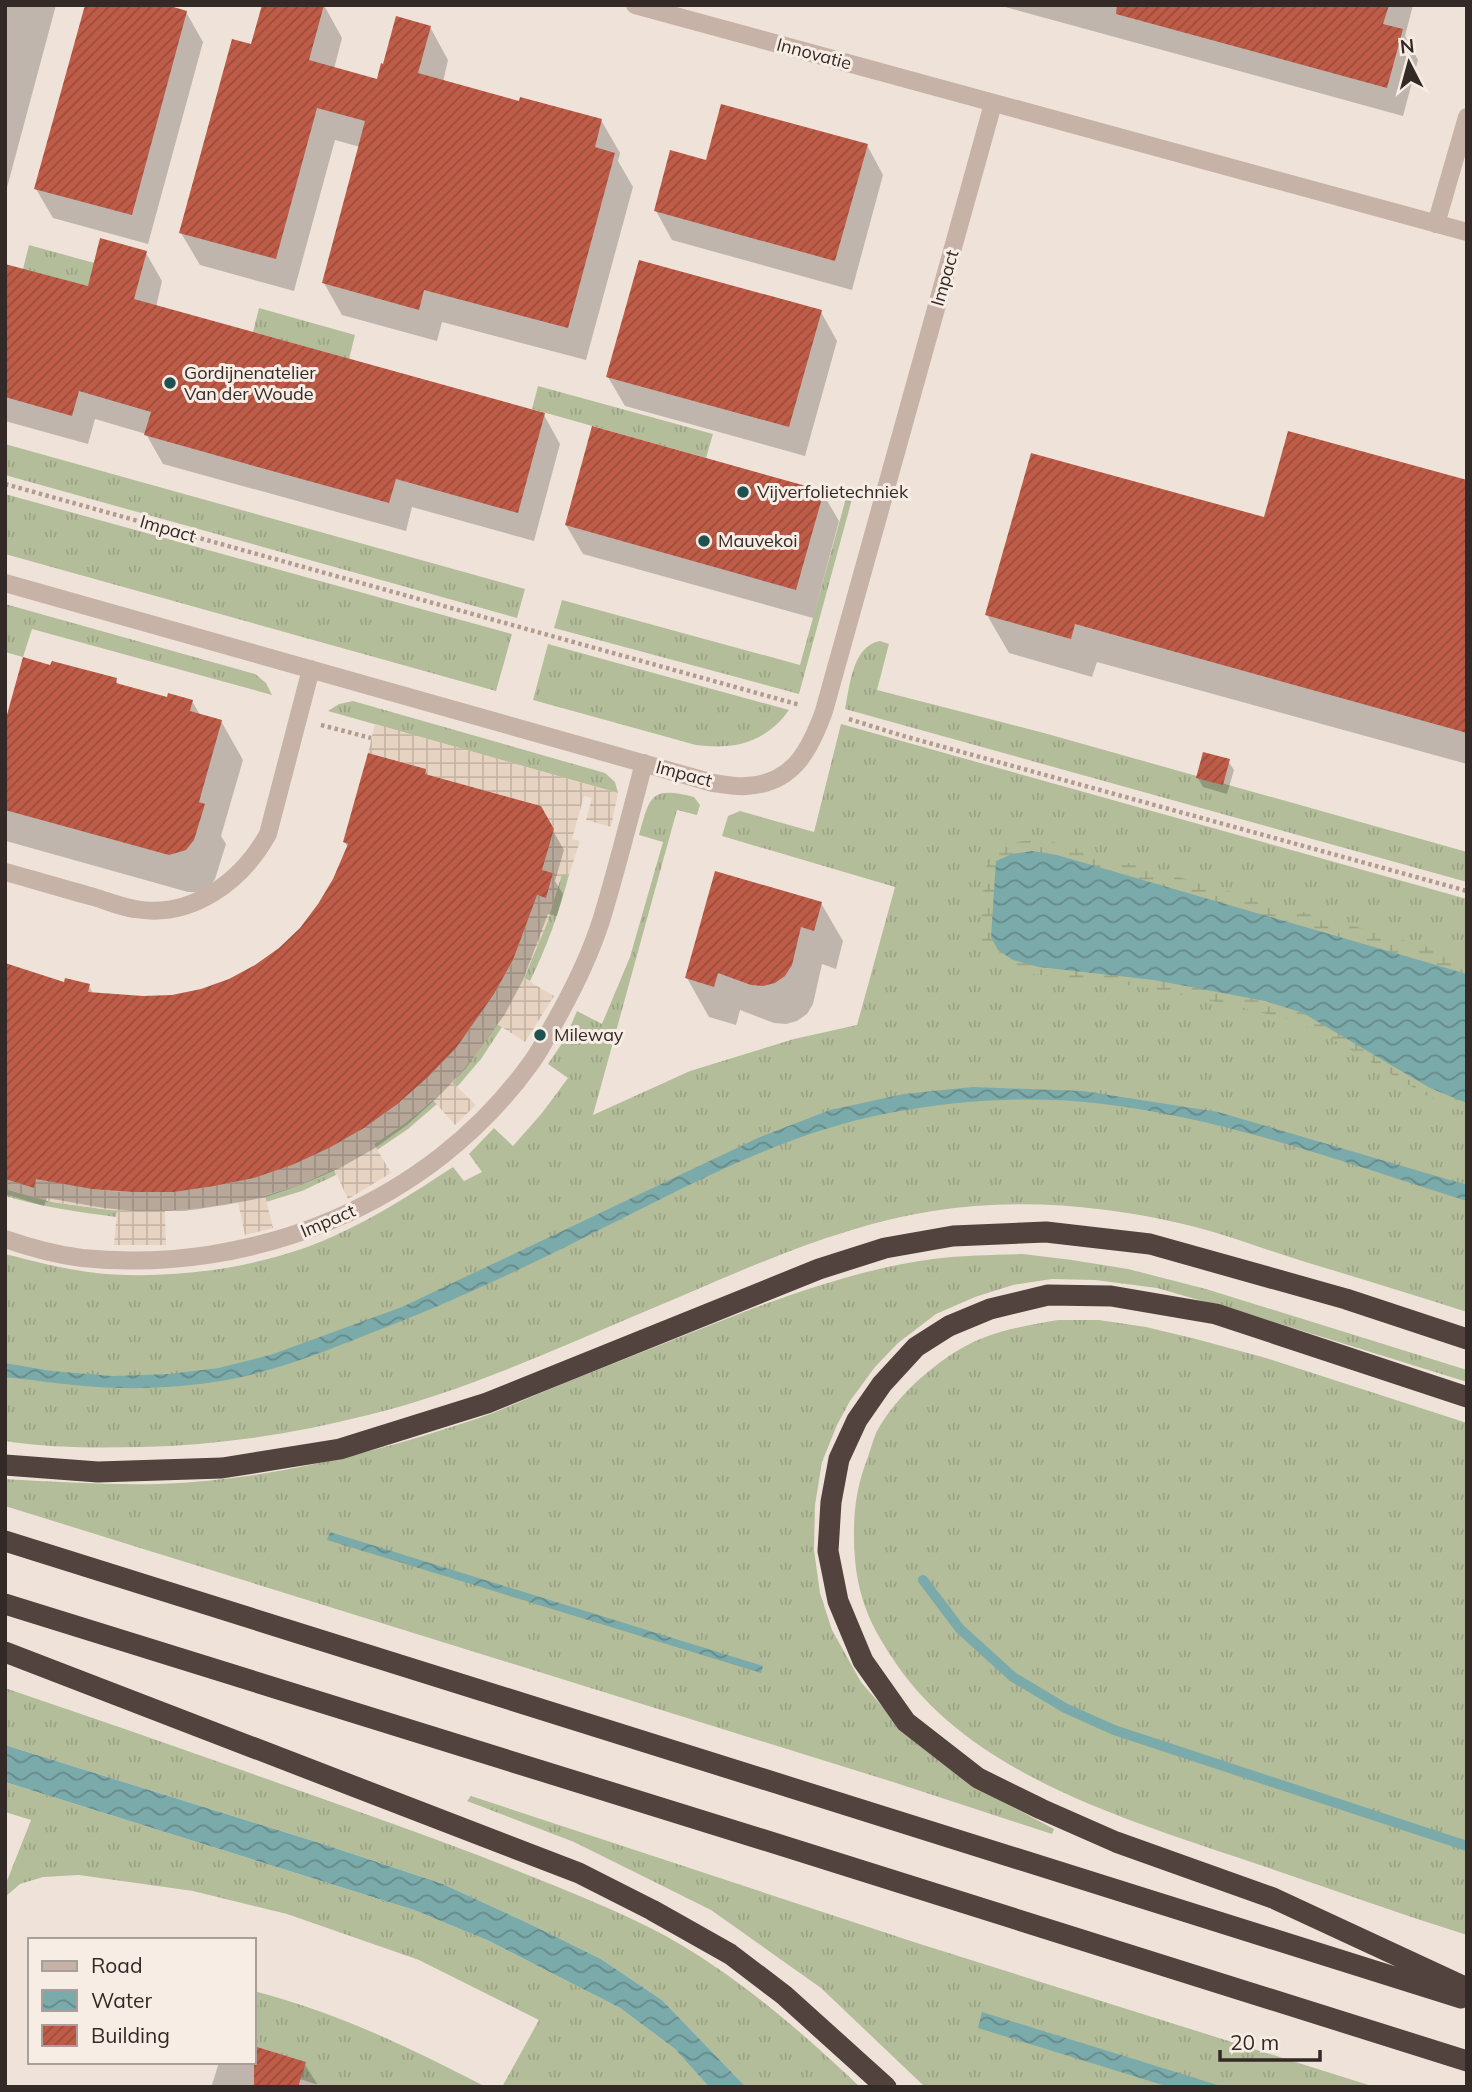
<svg xmlns="http://www.w3.org/2000/svg" width="1472" height="2092" viewBox="0 0 1472 2092" font-family="Mulish,sans-serif">
  <style>
    .grass { fill: url(#grass-tufts) }
    .wetland { fill: url(#wetland-marsh) }
    .plaza { fill: url(#plaza-grid) }
    .water { fill: url(#water-waves) }
    .shadow { fill: #0003 }
    .lines { fill: none; stroke-linecap: round; stroke-linejoin: round }
    .stream { stroke: #7aaaa9; stroke-width: 10 }
    .building { fill: url(#building-hatch) }
    .path { stroke: #b29c90; stroke-width: 4.5; stroke-dasharray: 3.5 3.5; stroke-linecap: butt }
    .lane { stroke: #c6b2a6; stroke-width: 18 }
    .street { stroke: #c6b2a6; stroke-width: 18 }
    .highway { stroke: #53433e; stroke-width: 21 }
    .poi-dot { fill: #1f5151; stroke: #f7ede5; stroke-width: 2.5 }
    .labels { text-anchor: middle; stroke-width: 6; stroke-linejoin: round; paint-order: stroke }
    .street-label { font-size: 18px; fill: #332926; stroke: #f7ede5 }
    .poi-label { font-size: 18px; fill: #332926; stroke: #f7ede5; text-anchor: start }
  </style>
  <defs>
    <pattern id="grass-tufts" width="24" height="20" patternUnits="userSpaceOnUse" patternTransform="scale(1.75)"><rect width="24" height="20" fill="#b4bd9a"/><path d="M3 7l-1-3M5 7V3M7 7l1-3M15 17l-1-3M17 17v-4M19 17l1-3" fill="none" stroke="#9ba285"/></pattern>
    <pattern id="wetland-marsh" width="20" height="14" patternUnits="userSpaceOnUse" patternTransform="scale(1.75)"><rect width="20" height="14" fill="#b4bd9a"/><path d="M1 5h8M5 5V1M11 12h8M15 12V8" fill="none" stroke="#9ba285"/></pattern>
    <pattern id="plaza-grid" width="8" height="8" patternUnits="userSpaceOnUse" patternTransform="scale(1.75)"><rect width="8" height="8" fill="#e6d3c1"/><path d="M0 4h8M4 0v8" fill="none" stroke="#c6b5a6"/></pattern>
    <pattern id="water-waves" width="16" height="10" patternUnits="userSpaceOnUse" patternTransform="scale(1.75)"><rect width="16" height="10" fill="#7aaaa9"/><path d="M0 5q4-4 8 0t8 0" fill="none" stroke="#658a89"/></pattern>
    <pattern id="building-hatch" width="6" height="6" patternUnits="userSpaceOnUse" patternTransform="scale(1.75)"><rect width="6" height="6" fill="#be5c48"/><path d="M-1 1l2-2M0 6l6-6M5 7l2-2" fill="none" stroke="#9b4c3c"/></pattern>
  </defs>
  <rect width="100%" height="100%" fill="#efe3d9"/>
  <!-- grass -->
  <path class="grass" d="M29,245L138,275L131,298L23,269Z
    M259,308L355,335L349,359L253,332Z
    M538,386L713,434L706,458L532,409Z
    M5,444L525,589L517,618L5,475Z
    M5,494L512,634L496,691L5,554Z
    M846,498L852,499L799,694L554,628L562,600L800,665Z
    M5,604L255,674L266,683L272,695L32,629L23,657L5,652Z
    M880,641L889,644L877,690L1044,733L1467,852V882L845,709C850,686 852,646 880,641Z
    M548,644L789,710C766,743 733,750 696,745L533,700Z
    M353,701L605,773L615,782L618,793L328,711L339,704Z
    M841,724L1467,899V974L1265,1001L1467,1103V1312C1411,1294 1355,1277 1299,1260C1261,1248 1222,1233 1183,1224C1101,1205 1016,1198 933,1211C835,1226 737,1273 646,1311C556,1349 463,1392 368,1415C294,1434 219,1445 142,1447C97,1448 50,1448 5,1441V1254C33,1261 60,1268 88,1272C164,1282 265,1268 334,1236C376,1217 415,1192 453,1167L464,1181L482,1172L469,1154L494,1128L513,1146L542,1113L568,1078L548,1064L565,1039L577,1011L602,1024L630,957L663,842L639,835C650,796 650,786 694,797L700,805L697,815L677,810L593,1115L690,1071L794,1039L857,1025L895,887L722,836L728,816L740,811L814,832Z
    M562,873L569,875C559,912 547,947 530,981L524,978L547,923Z
    M497,1024L502,1027L481,1059L457,1087L452,1083L475,1055Z
    M433,1100L437,1104L408,1129L377,1150L374,1144L404,1124Z
    M334,1169L336,1175L302,1191L266,1202L265,1196L299,1185Z
    M5,1189L52,1202L117,1211L116,1217C78,1212 42,1207 5,1196Z
    M1023,1254L1072,1260L1128,1269L1206,1289L1467,1370V1382L1261,1318L1157,1288L1095,1280L1052,1279L1013,1285L975,1297L936,1314L898,1343L875,1367L850,1401L837,1425L822,1462L815,1505L814,1550L820,1593L832,1630L861,1682L899,1726L973,1786L1054,1829L1052,1834L893,1782L5,1506V1479C56,1482 107,1485 159,1484C269,1480 375,1453 479,1418C509,1407 538,1394 567,1382C630,1357 692,1332 754,1308C812,1287 872,1267 933,1259C963,1255 993,1255 1023,1254Z
    M1058,1320H1099L1146,1327L1196,1339L1266,1358L1467,1423V1935C1394,1912 1323,1886 1251,1862C1125,1819 966,1774 891,1656C872,1627 861,1604 856,1569C852,1534 853,1498 865,1465C869,1455 872,1443 876,1433C896,1394 947,1350 988,1336C1010,1328 1034,1324 1058,1320Z
    M5,1688C132,1731 259,1776 385,1821C441,1841 497,1862 553,1885C590,1900 628,1916 664,1935C736,1975 800,2030 860,2087H746L662,2000L601,1959L530,1924L443,1884L323,1844L5,1745Z
    M5,1782L414,1910L489,1941L620,2008L675,2049L709,2087H502L539,2020L419,1960L287,1914L193,1891L79,1875L43,1877L20,1884L5,1897V1886L31,1820L5,1812Z
    M471,1796L920,1944L1375,2087H925L821,1988L711,1910L574,1842L467,1801Z
    M254,1991C339,2013 408,2047 486,2087H325L300,2079L305,2062L254,2046Z"/>
  <!-- wetland -->
  <path class="wetland" d="M1046,840L1467,958V1113L1429,1097L1336,1041L1295,1021L1235,1006L1143,987L1016,972C1005,966 992,961 985,949C976,931 985,882 987,861C999,840 1024,841 1046,840Z"/>
  <!-- plaza -->
  <path class="plaza" d="M375,724L618,793L611,827L586,820L592,798L584,796L572,839L580,841L569,875L562,874L547,923L524,978L554,996L525,1042L497,1024L475,1055L452,1082L476,1105L455,1125L433,1100L404,1124L374,1144L391,1173L348,1199L334,1169L299,1185L265,1195L273,1228L245,1235L238,1202L201,1208L165,1211L166,1245H114L117,1211L52,1202L5,1189V1179L33,1188L36,1178L92,1189L122,1192H174L214,1186L254,1178L292,1165L329,1148L364,1128L396,1105L427,1078L456,1048L494,994L513,961L535,895L546,898L553,873L542,870L554,829L541,806L425,774L426,769L368,753Z"/>
  <!-- water -->
  <path class="water" d="M1032,851L1057,855L1467,974V1103L1430,1088L1303,1013L1265,1001L1154,980L1039,967L1013,960L998,950L991,937L996,861L1012,854Z
    M973,1087L1083,1091L1218,1112L1467,1185V1201C1348,1164 1228,1119 1103,1104C1034,1095 957,1100 889,1113C789,1132 701,1179 611,1224C531,1265 450,1303 366,1335C321,1353 275,1371 227,1380C187,1387 138,1390 97,1387C66,1385 36,1380 5,1377V1363L51,1371L113,1376L169,1374L219,1368L273,1354L402,1307L760,1137L830,1110L904,1094Z
    M330,1532L763,1666L761,1673L327,1540Z
    M5,1745L323,1844L443,1884L530,1924L601,1959L662,2000L746,2087H709L675,2049L620,2008L489,1941L414,1910L5,1782Z
    M982,2012L1224,2087H1169L978,2028Z"/>
  <!-- shadow -->
  <path class="shadow" d="M5,5H56L5,195Z
    M324,5L342,38L334,69L378,81L430,27L448,60L443,82L521,103L601,120L620,153L618,161L633,187L586,360L442,322L437,341L342,315L324,283L360,147L335,140L294,291L200,265L181,233L252,47Z
    M998,5H1413L1405,36L1418,60L1403,116Z
    M186,12L203,42L148,244L53,218L36,189Z
    M867,145L883,175L852,290L672,240L656,211L707,162Z
    M146,253L162,281L156,307L544,415L560,444L534,541L412,507L406,531L163,464L146,434L95,419L88,444L5,421V265L89,289Z
    M821,312L837,341L805,456L625,406L608,377Z
    M1467,482V764L1097,662L1092,677L1009,653L987,615L1265,520Z
    M822,492L839,521L813,618L583,554L566,525Z
    M116,680L119,686L168,699L192,701L200,715L221,721L243,760L221,836L226,844L215,879L208,889L200,892H188L6,841L5,839V728Z
    M1228,761L1234,770L1227,794L1203,787L1198,778Z
    M425,770L429,777L540,808L564,850L555,881L563,894L557,916L548,914L523,980L505,1014L466,1068L438,1097L407,1125L375,1148L340,1168L303,1184L266,1197L225,1205L185,1211H134L104,1208L47,1198L44,1206L5,1194V965L65,984L89,986L94,995L143,998L172,996L201,990L243,974L280,949L302,929L335,880L348,848L345,842Z
    M821,903L843,941L836,969L822,964L813,1004L807,1014L797,1021L786,1024L774,1023L740,1010L736,1025L709,1017L687,978Z
    M254,2047L304,2063L319,2087H200L212,2085L219,2062H254Z"/>
  <g class="lines">
    <!-- stream -->
    <path class="stream" d="M923,1580L960,1629L1013,1677L1065,1708L1114,1730L1467,1846"/>
  </g>
  <!-- building -->
  <path class="building" d="M85,5H167L187,11L132,215L34,189Z
    M262,5H324L309,60L377,79L381,63L383,64L396,16L431,26L418,73L519,101L520,97L602,119L595,147L615,153L568,328L424,290L419,310L322,283L365,121L317,108L276,259L179,233L232,39L251,44Z
    M1117,5H1389L1383,24L1403,29L1387,88L1116,14Z
    M721,104L868,144L835,261L654,211L670,150L706,160Z
    M100,238L147,251L134,299L545,413L518,513L396,479L389,503L265,469L144,435L151,412L79,391L72,416L5,397V264L88,286Z
    M639,260L822,310L789,427L606,377Z
    M592,426L824,491L796,590L565,525Z
    M1288,431L1467,480V733L1075,624L1071,639L985,615L1031,453L1264,517Z
    M23,657L50,665L52,661L117,678L116,683L167,697L168,693L193,700L190,711L222,720L199,802L205,804L194,840L186,850L169,855L5,810V722Z
    M1203,752L1230,759L1223,785L1196,778Z
    M368,753L426,769L425,774L541,806L554,829L542,870L553,873L546,898L537,895L513,960L494,994L456,1048L427,1078L396,1105L364,1128L329,1148L292,1165L254,1178L214,1186L174,1192H133L92,1189L36,1179L34,1188L5,1179V963L64,982L65,978L90,984L88,992L143,996L172,995L201,989L229,979L255,965L279,948L300,928L318,904L333,879L348,844L343,842Z
    M715,871L822,902L814,931L801,927L792,965L785,976L775,983L763,986L751,985L718,973L714,987L685,978Z
    M254,2046L306,2062L298,2087H254Z"/>
  <g class="lines">
    <!-- path -->
    <path class="path" d="M5,484L800,705
      M849,719L900,735L1467,891
      M321,725L371,738"/>
    <!-- lane -->
    <path class="lane" d="M1436,224L1467,117"/>
    <!-- street -->
    <path class="street" d="M635,5L1467,232
      M5,583L713,783C723,784 735,787 746,786C793,784 810,750 824,711L993,104
      M5,872C35,880 64,889 94,897C107,901 121,907 135,909C192,919 242,881 268,834L311,669
      M5,1239C28,1247 58,1255 82,1258C253,1275 430,1204 531,1063C539,1052 546,1039 552,1027C571,994 589,958 601,921C617,869 630,816 644,763"/>
    <!-- highway -->
    <path class="highway" d="M1467,1397L1216,1314L1111,1296L1048,1295L990,1309L949,1326L916,1347L882,1384L857,1420L839,1459L831,1502L828,1551L838,1601L863,1661L906,1722L978,1778L1041,1809L1116,1842L1273,1898L1467,1988
      M5,1465L98,1472L222,1468L340,1449L487,1403L819,1269L885,1248L953,1236L1046,1232L1150,1244L1346,1299L1467,1339
      M5,1541L1461,1998
      M5,1604L793,1849L1467,2061
      M5,1652L579,1873L652,1910L730,1954L784,1995L886,2087"/>
  </g>
  <!-- markers -->
  <g class="poi-dot">
    <circle cx="170" cy="383" r="7"/>
    <circle cx="743" cy="492" r="7"/>
    <circle cx="704" cy="541" r="7"/>
    <circle cx="540" cy="1035" r="7"/>
  </g>
  <g class="labels">
    <!-- street labels -->
    <g class="street-label">
      <text transform="translate(814 54) rotate(15)" y="6">Innovatie</text>
      <text transform="translate(945 278) rotate(-74)" y="6">Impact</text>
      <text transform="translate(168 529) rotate(16)" y="6">Impact</text>
      <text transform="translate(684 774) rotate(15)" y="6">Impact</text>
      <text transform="translate(328 1221) rotate(-23)" y="6">Impact</text>
    </g>
    <!-- poi labels -->
    <g class="poi-label">
      <text x="184" y="379">Gordijnenatelier<tspan x="184" dy="21">Van der Woude</tspan></text>
      <text x="757" y="498">Vijverfolietechniek</text>
      <text x="718" y="547">Mauvekoi</text>
      <text x="554" y="1041">Mileway</text>
    </g>
  </g>
  <!-- border -->
  <rect width="1472" height="2092" fill="none" stroke="#332926" stroke-width="14"/>
  <!-- legend -->
  <rect x="28" y="1938" width="228" height="126" fill="#f7ede5" stroke="#a99f99" stroke-width="2"/>
  <rect x="42" y="1961" width="35" height="10" fill="#c6b2a6" stroke="#a99f99" stroke-width="2"/>
  <text x="91" y="1973" font-size="21" fill="#332926">Road</text>
  <rect x="42" y="1990" width="35" height="21" fill="url(#water-waves)" stroke="#a99f99" stroke-width="2"/>
  <text x="91" y="2008" font-size="21" fill="#332926">Water</text>
  <rect x="42" y="2025" width="35" height="21" fill="url(#building-hatch)" stroke="#a99f99" stroke-width="2"/>
  <text x="91" y="2043" font-size="21" fill="#332926">Building</text>
  <!-- north arrow -->
  <g transform="translate(1409 63) rotate(354)" stroke="#f7ede5" stroke-width="5" paint-order="stroke">
  <path d="M0-5L12 26L0 18L-12 26Z" fill="#332926"/>
  <text y="-10" font-size="19" font-weight="bold" text-anchor="middle" fill="#332926">N</text>
  </g>
  <!-- scale -->
  <path d="M1220 2050v10h100v-10" fill="none" stroke="#332926" stroke-width="3.5"/>
  <text x="1230" y="2050" font-size="21" fill="#332926" stroke="#f7ede5" stroke-width="5" paint-order="stroke">20 m</text>
</svg>
